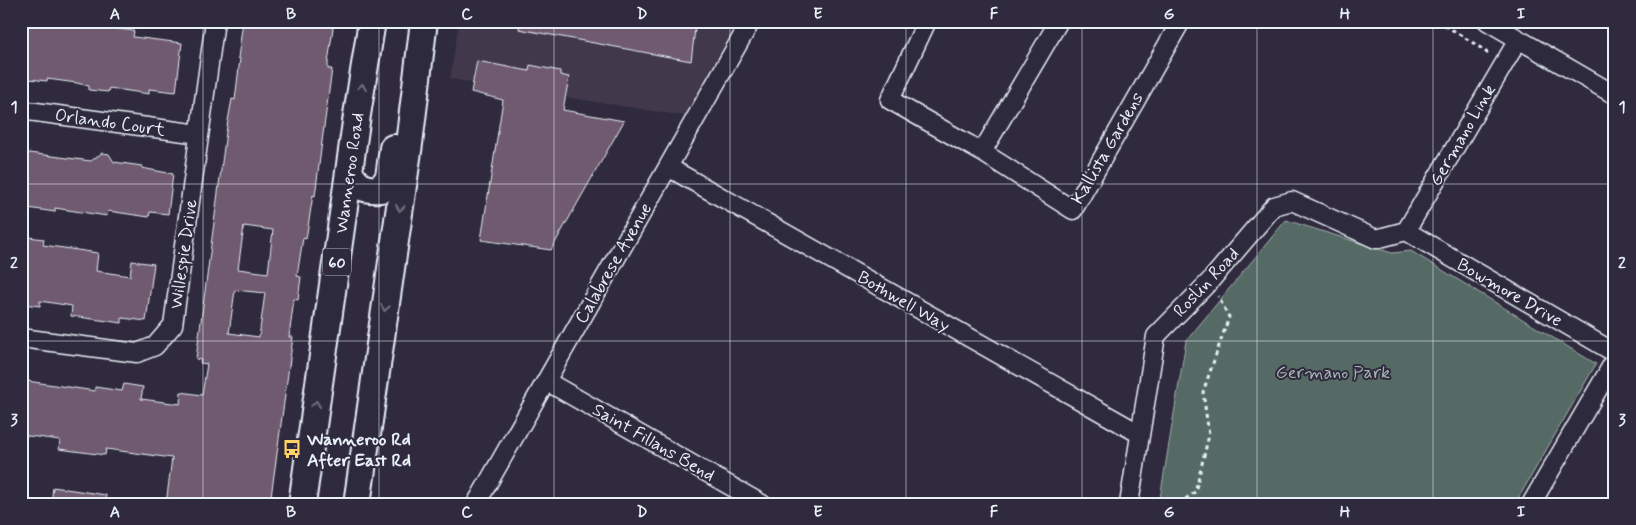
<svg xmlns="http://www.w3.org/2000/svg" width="1636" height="525" viewBox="0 0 1636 525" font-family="Mynerve,sans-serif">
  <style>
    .built { fill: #42384c }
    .green { fill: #576b65; stroke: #a0aeae }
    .building { fill: #6f5a6f; stroke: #e8f1f8; fill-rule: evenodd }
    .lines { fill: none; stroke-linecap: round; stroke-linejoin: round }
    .minor-casing { stroke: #e8f1f8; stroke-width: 21 }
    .highway-casing { stroke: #e8f1f8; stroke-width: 30 }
    .path { stroke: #e8f1f8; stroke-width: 3; stroke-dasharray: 4 4; stroke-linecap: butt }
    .minor { stroke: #2f2a3d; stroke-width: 18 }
    .highway { stroke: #2f2a3d; stroke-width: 26 }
    .oneway { stroke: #70707e }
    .grid { fill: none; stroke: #e8f1f8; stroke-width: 1; stroke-opacity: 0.55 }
    .labels { text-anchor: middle; stroke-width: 4; stroke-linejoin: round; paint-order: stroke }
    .shield { fill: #2f2a3d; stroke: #b0b5c0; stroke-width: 1 }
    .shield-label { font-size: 16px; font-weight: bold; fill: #e8f1f8 }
    .street-label { font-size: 18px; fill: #e8f1f8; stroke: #2f2a3d }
    .park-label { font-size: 18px; fill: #a7b5b6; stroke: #2f2a3d }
    .poi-label { font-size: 18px; font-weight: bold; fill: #e8f1f8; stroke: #2f2a3d; text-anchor: start }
    .neatline { fill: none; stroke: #e8f1f8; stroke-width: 2 }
    .grid-label { font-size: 16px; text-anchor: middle; font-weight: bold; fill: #e8f1f8 }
  </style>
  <rect width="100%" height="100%" fill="#2f2a3d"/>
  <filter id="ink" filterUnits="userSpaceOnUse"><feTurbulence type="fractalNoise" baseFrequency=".02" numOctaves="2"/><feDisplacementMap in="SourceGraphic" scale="10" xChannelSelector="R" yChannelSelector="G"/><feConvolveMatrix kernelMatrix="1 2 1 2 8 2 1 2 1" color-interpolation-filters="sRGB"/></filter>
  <g filter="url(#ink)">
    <!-- built -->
    <path class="built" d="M459,21H738L685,116L450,79Z"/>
    <!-- green -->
    <path class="green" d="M1286,220L1392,253L1411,251L1596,364L1515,504H1159L1186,341Z"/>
    <!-- building -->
    <path class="building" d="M21,21L71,23L134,31L133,37L182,43L176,92L149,89V94L109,88L108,92L89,90V86L77,83L47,79V81L21,78Z
      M243,21H273L310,26V24L315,25L316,21H334L328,63V69H332L323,134L315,196L313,195L306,239L303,238L297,276L301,277L298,300L294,299L289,337H293L270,504H166L172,458L106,449L105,455L59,449L60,440L21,435V382L26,383L27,381L95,391V387L122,391L124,384L143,387L141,399L180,404L181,392L202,395L207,364L200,363L201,360L196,359L226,132L232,99L235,100L240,59L238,58ZM244,226L273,230L268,273L238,269ZM235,290L265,293L259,337L229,333Z
      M520,21H696L691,61L519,29Z
      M477,61L529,71L530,65L560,71V75L569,77L563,110L624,121L551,250L481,240L503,100L471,92Z
      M21,152L91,161L102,153L109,154L114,162L142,166V168L173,174L168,214L150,212L149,217L108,211L107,216L55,208V212L21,207Z
      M21,236L44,239L43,245L98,253L96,271L130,276L132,261L154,264L146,321L122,318V323L71,316L72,306L40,301V306L23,304L24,301H21Z
      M53,487L106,495L105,504H51Z"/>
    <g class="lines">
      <!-- minor casing -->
      <g class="minor-casing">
        <path id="minor" d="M927,21L890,100L982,152L1073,210L1181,21
          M1487,21L1615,95
          M21,110L199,134
          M982,152L1059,21
          M668,167L1140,434
          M1406,231L1615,353
          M1406,231L1518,40
          M21,338L137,353L155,346L173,325L215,21
          M546,381L762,504
          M476,504L751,21
          M1129,504L1156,336L1210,281L1274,206L1292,201L1376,239L1406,231
          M1531,504L1615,360"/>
      </g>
      <!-- highway casing -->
      <g class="highway-casing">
        <path id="highway" d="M349,173C360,188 362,190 381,189L389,177L393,148
          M302,504L357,115L372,21
          M357,504L409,144L424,21"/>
      </g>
      <!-- path -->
      <path class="path" d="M1438,21L1478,46L1490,55
        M1179,504L1195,492L1209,435L1203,392L1229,317L1218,296"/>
      <!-- minor -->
      <use href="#minor" class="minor"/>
      <!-- highway -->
      <use href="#highway" class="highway"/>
    </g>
    <!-- one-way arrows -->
    <defs><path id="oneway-chevron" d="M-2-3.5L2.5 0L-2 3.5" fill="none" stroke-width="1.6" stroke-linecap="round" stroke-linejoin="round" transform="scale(1.25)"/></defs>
    <g class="oneway">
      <use href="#oneway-chevron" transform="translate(362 87) rotate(-81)"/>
      <use href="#oneway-chevron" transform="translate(400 208) rotate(98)"/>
      <use href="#oneway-chevron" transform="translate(385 308) rotate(99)"/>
      <use href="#oneway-chevron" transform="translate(316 404) rotate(-82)"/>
    </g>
  </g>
  <!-- grid -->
  <path class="grid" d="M203,21V504M379,21V504M554,21V504M730,21V504M906,21V504M1082,21V504M1257,21V504M1433,21V504M21,184H1615M21,341H1615"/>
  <!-- icons -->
  <defs>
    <g id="bus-bare" transform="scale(1.5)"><path d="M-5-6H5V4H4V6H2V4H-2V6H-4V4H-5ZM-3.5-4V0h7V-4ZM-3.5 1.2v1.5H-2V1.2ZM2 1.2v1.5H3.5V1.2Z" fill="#ffd166" stroke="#2f2a3d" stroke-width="2.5" paint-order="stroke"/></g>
  </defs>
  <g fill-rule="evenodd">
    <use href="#bus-bare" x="292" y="449"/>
  </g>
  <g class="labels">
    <!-- shield labels -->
    <rect class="shield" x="323" y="248.5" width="28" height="27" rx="4"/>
    <g class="shield-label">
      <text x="337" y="268">60</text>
    </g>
    <!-- street labels -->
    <g class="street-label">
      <text transform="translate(110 122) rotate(8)" y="6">Orlando Court</text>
      <text transform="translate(1462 135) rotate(-60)" y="6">Germano Link</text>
      <text transform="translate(1107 148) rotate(-60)" y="6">Kallista Gardens</text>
      <text transform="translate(349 173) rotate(-82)" y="6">Wanneroo Road</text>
      <text transform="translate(183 254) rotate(-82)" y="6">Willespie Drive</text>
      <text transform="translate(613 263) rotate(-60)" y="6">Calabrese Avenue</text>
      <text transform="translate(1206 282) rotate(-47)" y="6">Roslin Road</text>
      <text transform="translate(1510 292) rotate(30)" y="6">Bowmore Drive</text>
      <text transform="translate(904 301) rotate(30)" y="6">Bothwell Way</text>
      <text transform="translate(654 442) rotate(30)" y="6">Saint Fillans Bend</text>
    </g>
    <!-- park labels -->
    <g class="park-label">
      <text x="1333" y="378">Germano Park</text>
    </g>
    <!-- poi labels -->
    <g class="poi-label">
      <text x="307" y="445">Wanneroo Rd<tspan x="307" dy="21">After East Rd</tspan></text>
    </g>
  </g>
  <!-- margin -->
  <rect width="1636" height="525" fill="none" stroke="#2f2a3d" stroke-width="55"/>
  <rect x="28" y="28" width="1580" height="470" class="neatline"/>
  <g class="grid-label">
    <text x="115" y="19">A</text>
    <text x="291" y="19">B</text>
    <text x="467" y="19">C</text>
    <text x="642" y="19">D</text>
    <text x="818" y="19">E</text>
    <text x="994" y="19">F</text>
    <text x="1169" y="19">G</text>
    <text x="1345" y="19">H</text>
    <text x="1521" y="19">I</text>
    <text x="14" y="112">1</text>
    <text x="1622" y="112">1</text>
    <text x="14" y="268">2</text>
    <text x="1622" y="268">2</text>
    <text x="14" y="425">3</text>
    <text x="1622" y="425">3</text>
    <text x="115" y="517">A</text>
    <text x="291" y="517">B</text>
    <text x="467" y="517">C</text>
    <text x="642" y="517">D</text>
    <text x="818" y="517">E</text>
    <text x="994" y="517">F</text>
    <text x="1169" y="517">G</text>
    <text x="1345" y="517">H</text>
    <text x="1521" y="517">I</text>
  </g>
</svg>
